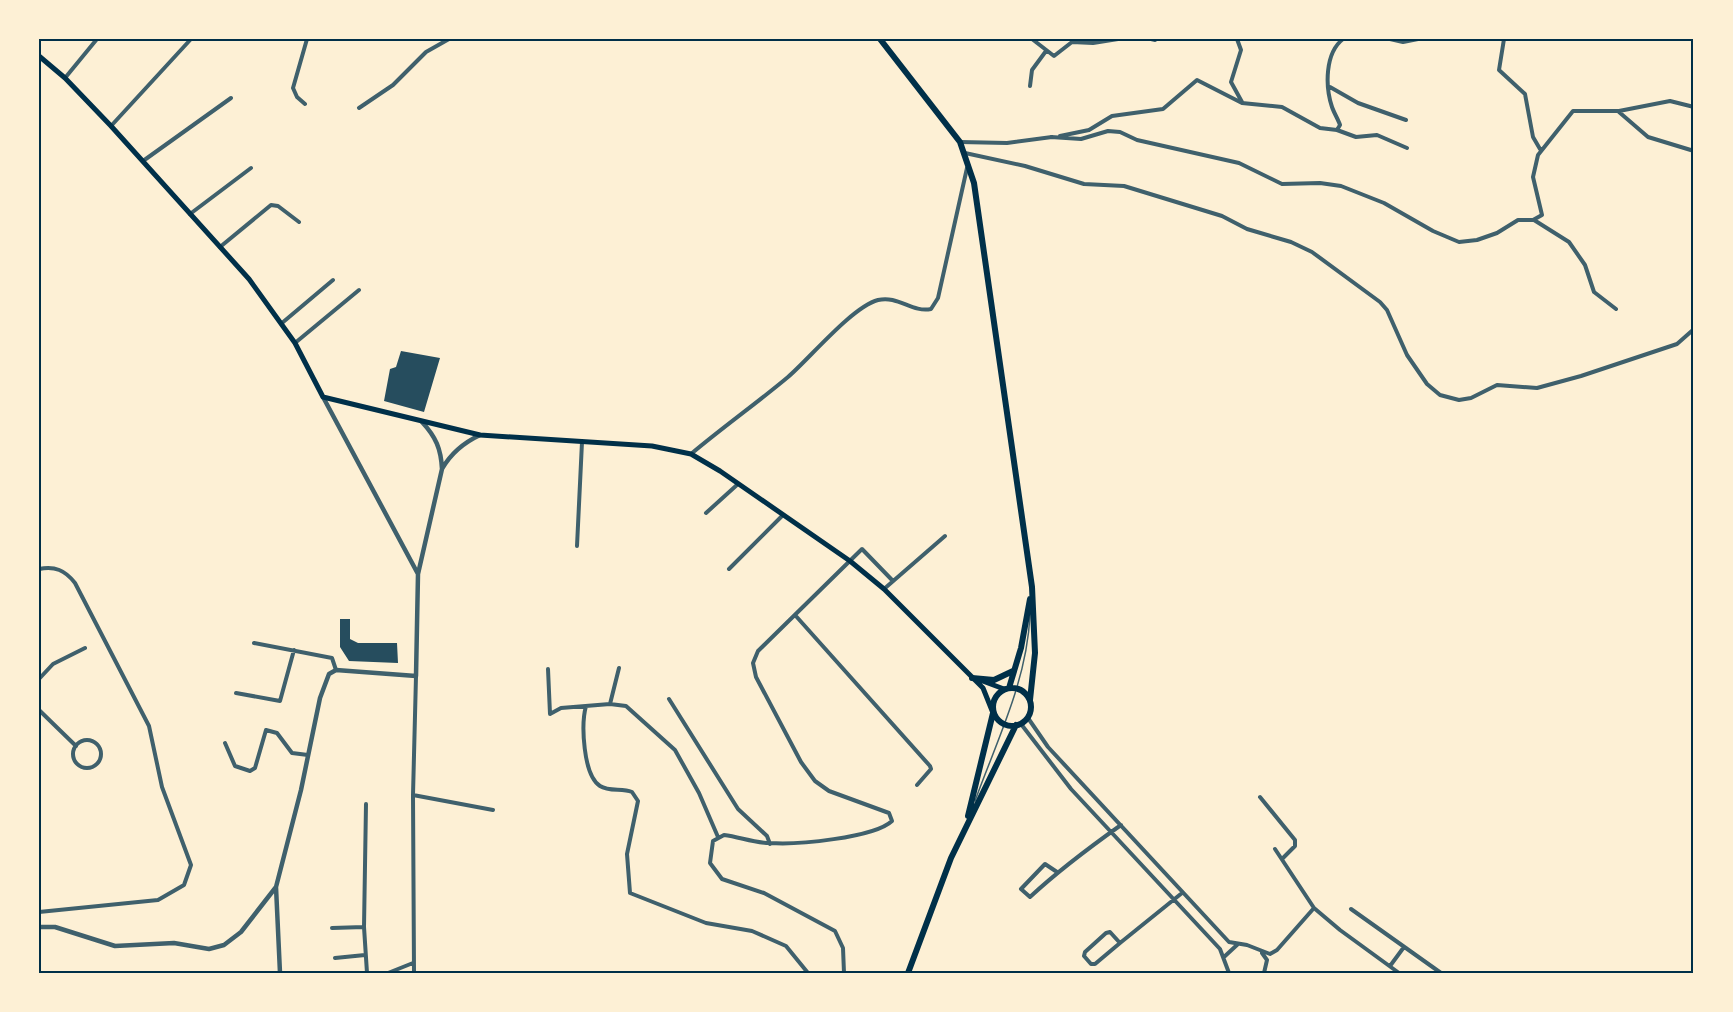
<svg xmlns="http://www.w3.org/2000/svg" width="1733" height="1012" viewBox="0 0 1733 1012" font-family="Ubuntu,sans-serif">
  <style>
    .building { fill: #264d5e }
    .lines { fill: none; stroke-linecap: round; stroke-linejoin: round }
    .service { stroke: #3f606c; stroke-width: 1.5 }
    .minor { stroke: #3f606c; stroke-width: 4 }
    .tertiary { stroke: #3f606c; stroke-width: 4.5 }
    .primary { stroke: #003049; stroke-width: 5 }
    .trunk { stroke: #003049; stroke-width: 6 }
    .neatline { fill: none; stroke: #003049; stroke-width: 2 }
  </style>
  <rect width="100%" height="100%" fill="#fdf0d5"/>
  <!-- building -->
  <path class="building" d="M401,351L440,358L424,412L384,401L390,369L396,367Z
    M340,619H350V639L358,643H397L398,663L349,661L340,647Z"/>
  <g class="lines">
    <!-- service -->
    <path class="service" d="M975,801C997,740 1027,681 1030,615"/>
    <!-- minor -->
    <path class="minor" d="M1032,39L1054,56L1072,42L1093,43L1118,39
      M1151,39L1155,40
      M1237,39L1241,50L1231,82L1242,102
      M1390,39L1403,42L1418,39
      M1504,39L1499,70L1525,94L1533,137L1540,149
      M65,78L97,39
      M1030,86L1032,70L1046,51
      M1330,87L1358,103L1406,120
      M305,104L297,97L293,88L307,39
      M359,108L393,85L426,52L449,39
      M1619,112L1648,137L1694,151
      M111,126L191,39
      M1337,130L1340,125C1338,119 1334,113 1332,107C1325,86 1325,53 1343,39
      M1060,136L1089,130L1112,116L1163,109L1197,80L1242,103L1282,107L1320,128L1337,130L1356,137L1377,135L1407,148
      M1051,137L1081,139L1108,131L1120,132L1137,140L1239,163L1282,184L1320,183L1341,186L1384,203L1433,231L1459,242L1477,240L1497,233L1518,220H1533L1542,215L1533,177L1538,155L1573,111H1619L1670,101L1694,107
      M960,142L1007,143L1052,137
      M965,153L1025,166L1084,184L1124,186L1222,216L1247,229L1291,242L1312,252L1380,302L1387,310L1407,355L1427,384L1440,395L1459,400L1471,398L1497,385L1537,388L1581,376L1677,344L1694,329
      M143,161L231,98
      M190,214L251,168
      M1534,220L1569,242L1585,265L1594,292L1616,309
      M220,247L271,205L278,206L299,222
      M282,323L333,280
      M295,343L359,290
      M691,454C723,427 757,403 788,377C810,358 852,307 878,300C898,295 912,313 931,309L938,298L967,168
      M706,513L738,484
      M577,546L582,442
      M39,569C55,566 65,570 75,583L149,726L162,787L191,865L184,885L158,900L39,912
      M729,569L783,515
      M884,589L945,536
      M795,615L930,766L931,769L917,785
      M254,643L332,658L336,670
      M548,669L550,714L561,708L610,704L626,706L675,750L699,793L718,837
      M39,679L53,664L85,648
      M236,693L280,701L294,650
      M669,699L738,809L767,836L770,844
      M610,704L619,668
      M586,706C581,724 583,775 600,786C609,792 622,788 632,792L638,801L627,854L630,893L706,923L752,931L786,946L808,973
      M39,710L76,746
      M1028,718L1048,747L1229,942L1247,945L1270,954L1277,950L1314,908L1340,930L1399,973
      M1021,724L1071,789L1220,949L1229,973
      M73 754a14 14 0 1 1 28 0a14 14 0 1 1-28 0Z
      M225,743L235,766L250,771L255,768L266,730L277,733L292,753L308,755
      M413,795L493,810
      M1260,797L1295,840V846L1283,858
      M366,804L364,927L367,973
      M1275,849L1314,908
      M1057,872L1045,864L1021,889L1030,897C1058,871 1090,847 1121,825
      M1351,909L1441,973
      M332,928L364,927
      M1120,943L1095,964H1091L1084,956L1085,952L1106,933L1110,932L1120,943L1182,893
      M1262,953L1267,960L1264,973
      M1224,957L1238,944
      M335,958L365,955
      M1390,966L1404,947
      M388,973L413,963
      M414,973L413,795L416,676
      M844,973L843,948L835,931L764,893L722,879L710,863L713,841L724,835C740,837 754,843 770,843C795,845 874,838 892,821L889,813L829,791L815,781L801,762L756,677L753,663L758,651L862,549L893,581"/>
    <!-- tertiary -->
    <path class="tertiary" d="M422,422C436,437 441,449 442,469
      M418,574L442,469C451,453 463,443 480,435
      M276,887L280,973
      M39,927H55L115,946L174,943L209,949L224,945L241,932L276,887L301,790L320,698L329,674L336,670L416,676L418,574L323,397"/>
    <!-- primary -->
    <path class="primary" d="M39,56L65,78L111,126L249,279L295,343L323,397L480,435L652,446L691,454L720,471L850,561L884,589L983,688L993,713
      M980,680L1004,689"/>
    <!-- trunk -->
    <path class="trunk" d="M880,39L960,142L974,183L1032,587L1035,653L1030,700
      M972,678L994,680L1013,671
      M1009,688L1021,648L1030,599
      M993 707a19 19 0 1 1 38 0a19 19 0 1 1-38 0Z
      M968,816L993,713
      M908,973L951,858L1016,725"/>
  </g>
  <!-- border -->
  <rect width="1733" height="1012" fill="none" stroke="#fdf0d5" stroke-width="81"/>
  <rect x="40" y="40" width="1652" height="932" class="neatline"/>
</svg>
